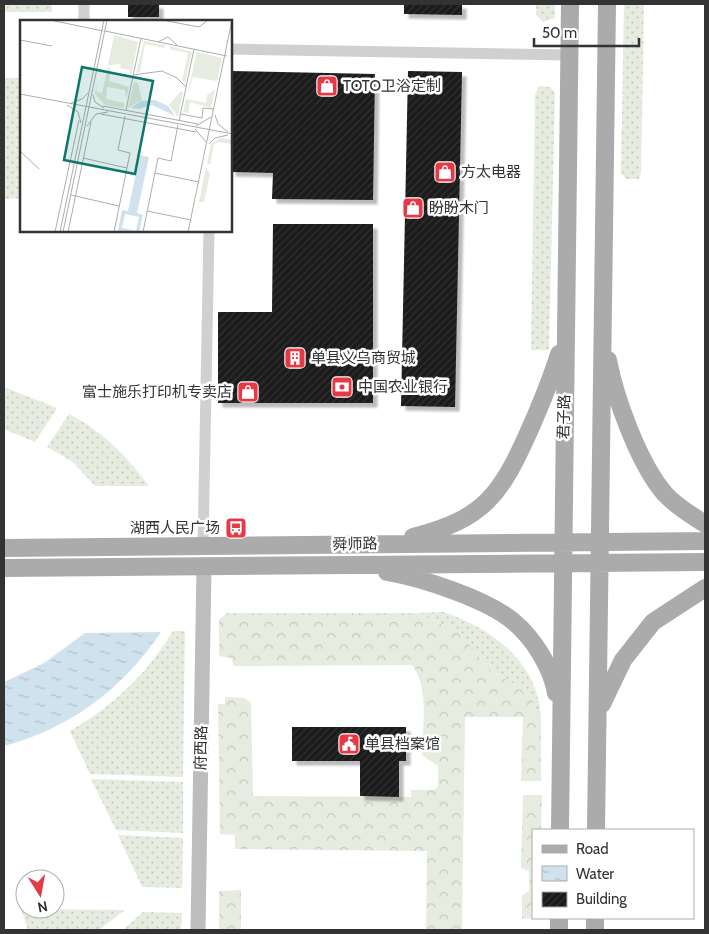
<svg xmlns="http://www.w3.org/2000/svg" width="709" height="934" viewBox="0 0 709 934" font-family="Cabin,'Noto Sans SC',sans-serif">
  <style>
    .grass { fill: url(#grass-dots) }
    .forest { fill: url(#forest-crowns) }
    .water { fill: url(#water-ripples) }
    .building { fill: url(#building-hatch); filter: url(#shadow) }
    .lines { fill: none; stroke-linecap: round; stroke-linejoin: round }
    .street { stroke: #d0d0d0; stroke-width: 11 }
    .secondary { stroke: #bdbdbd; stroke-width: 15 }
    .primary { stroke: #ababab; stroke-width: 18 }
    .labels { text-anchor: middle; stroke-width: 5; stroke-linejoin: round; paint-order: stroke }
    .poi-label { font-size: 15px; fill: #333; stroke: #fff; text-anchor: start }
    .street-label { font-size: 15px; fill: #333; stroke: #fff }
    .inset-road { fill: none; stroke: #adadad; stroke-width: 1 }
    .view { fill: #0f766e; fill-opacity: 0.15; stroke: #0f766e; stroke-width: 2.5 }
    .inset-edge { fill: none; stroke: #333; stroke-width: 2.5 }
  </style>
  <defs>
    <pattern id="grass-dots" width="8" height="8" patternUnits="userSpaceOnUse" patternTransform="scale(1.25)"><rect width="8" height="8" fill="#e6ecdf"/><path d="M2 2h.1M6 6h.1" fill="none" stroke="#c6cbc0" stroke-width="1.8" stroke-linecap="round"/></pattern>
    <pattern id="forest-crowns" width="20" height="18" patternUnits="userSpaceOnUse" patternTransform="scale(1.25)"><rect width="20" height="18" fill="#e6ecdf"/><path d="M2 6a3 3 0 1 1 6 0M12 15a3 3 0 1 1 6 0" fill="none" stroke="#c6cbc0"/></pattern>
    <pattern id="water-ripples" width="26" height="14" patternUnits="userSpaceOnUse" patternTransform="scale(1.25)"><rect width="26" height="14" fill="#cfe2ee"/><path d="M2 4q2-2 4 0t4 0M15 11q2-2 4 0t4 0" fill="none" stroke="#b2c2cd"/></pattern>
    <pattern id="building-hatch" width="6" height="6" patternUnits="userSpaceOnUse" patternTransform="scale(1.25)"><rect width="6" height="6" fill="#1a1a1a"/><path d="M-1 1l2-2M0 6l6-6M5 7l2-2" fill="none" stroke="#333"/></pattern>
    <filter id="shadow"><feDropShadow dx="4.5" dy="4.5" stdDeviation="1" flood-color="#0004"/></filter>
  </defs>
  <rect width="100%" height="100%" fill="#fff"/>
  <!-- grass -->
  <path class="grass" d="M4,4H52V12H4Z
    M536,4H555V18L543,22L536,15Z
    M624,4H644L641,173L639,179H626L621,173Z
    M4,78H21V198L4,199Z
    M539,86L550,87L555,93L549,350H531L535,95Z
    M4,387L57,408L35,442L4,429Z
    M69,414C101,430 128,457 149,486H95L73,462L47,447Z
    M444,612C492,629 538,662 541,717H535L532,700L524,690L489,669L459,632L416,613Z
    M173,631H185L183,777L90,774L70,731C113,706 147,674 173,631Z
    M91,779L183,782V833L116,830Z
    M118,835L183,838L182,888L142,887Z
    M21,909L125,910L99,930H28Z
    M143,912L182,913L181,930H123Z"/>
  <!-- forest -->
  <path class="forest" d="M227,613H416L459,632L489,669L524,690L532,700L535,717H541V781H521L523,717H465L462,930H426L427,851L235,849V835L220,834L218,704H225V697L245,698L251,703L253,796L411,797V790H434L438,786V766L422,755C422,729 430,687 412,665L234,666L231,658L219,656V620Z
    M523,795H542L541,830H533L534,918L522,919V896L529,891V871L521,868Z
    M241,890V930H219V891Z"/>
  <!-- water -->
  <path class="water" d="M161,632C124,688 69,729 4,746V682L44,663L85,633Z"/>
  <!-- building -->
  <path class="building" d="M128,4H159V17H128Z
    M404,4H462V15L404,14Z
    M231,71L375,74L373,200L272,199L273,173L231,172Z
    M408,71L462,72L455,407L401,406Z
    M273,224H373V403H218V312H272Z
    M292,727H406V761H399V797L360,796V761H292Z"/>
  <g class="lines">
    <!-- street -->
    <path class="street" d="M84,21V4
      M231,49L569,55
      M203,546L209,231"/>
    <!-- secondary -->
    <path class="secondary" d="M198,930L204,566"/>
    <!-- primary -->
    <path class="primary" d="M608,360C615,398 639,464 665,494C676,506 691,515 705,524
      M413,537C485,519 501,494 530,429C541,404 551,380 559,354
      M4,548L705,541
      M4,568L705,562
      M387,572C422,578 487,599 514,622C534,639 552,668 556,693
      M602,704L623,660L653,622L705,588
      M560,830L570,4
      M596,830L607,4
      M559,930V918
      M595,930V918"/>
  </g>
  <!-- icons -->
  <defs>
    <g id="shop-square" transform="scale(1.125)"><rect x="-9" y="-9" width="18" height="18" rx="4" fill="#e63946" stroke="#fff"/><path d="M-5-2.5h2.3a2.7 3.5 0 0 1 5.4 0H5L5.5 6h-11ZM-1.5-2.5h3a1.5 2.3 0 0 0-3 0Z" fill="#fff"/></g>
    <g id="building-square" transform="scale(1.125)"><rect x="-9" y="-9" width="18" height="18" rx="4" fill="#e63946" stroke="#fff"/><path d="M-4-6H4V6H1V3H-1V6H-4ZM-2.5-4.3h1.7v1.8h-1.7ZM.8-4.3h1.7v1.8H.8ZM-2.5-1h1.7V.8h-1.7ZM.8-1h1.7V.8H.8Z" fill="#fff"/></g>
    <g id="bank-square" transform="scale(1.125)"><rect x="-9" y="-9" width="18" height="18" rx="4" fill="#e63946" stroke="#fff"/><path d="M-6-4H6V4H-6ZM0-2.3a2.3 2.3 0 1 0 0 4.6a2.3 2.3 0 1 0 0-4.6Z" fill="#fff"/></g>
    <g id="bus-square" transform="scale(1.125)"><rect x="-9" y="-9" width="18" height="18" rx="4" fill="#e63946" stroke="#fff"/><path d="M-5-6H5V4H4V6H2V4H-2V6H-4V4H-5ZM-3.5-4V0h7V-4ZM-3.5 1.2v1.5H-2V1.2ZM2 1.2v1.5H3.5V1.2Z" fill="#fff"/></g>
    <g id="civic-square" transform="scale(1.125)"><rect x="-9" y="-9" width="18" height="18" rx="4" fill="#e63946" stroke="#fff"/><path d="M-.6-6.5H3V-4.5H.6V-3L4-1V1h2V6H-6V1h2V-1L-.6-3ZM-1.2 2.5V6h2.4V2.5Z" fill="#fff"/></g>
  </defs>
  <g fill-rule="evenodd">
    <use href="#shop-square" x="327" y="86"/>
    <use href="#shop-square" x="445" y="172"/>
    <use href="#shop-square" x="413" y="208"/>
    <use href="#building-square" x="295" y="358"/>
    <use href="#bank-square" x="342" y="387"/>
    <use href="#shop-square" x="248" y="392"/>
    <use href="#bus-square" x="236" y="528"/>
    <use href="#civic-square" x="349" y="744"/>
  </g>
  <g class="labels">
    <!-- poi labels -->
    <g class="poi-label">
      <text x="343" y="91">TOTO卫浴定制</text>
      <text x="461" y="177">方太电器</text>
      <text x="429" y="213">盼盼木门</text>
      <text x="311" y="363">单县义乌商贸城</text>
      <text x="358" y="392">中国农业银行</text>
      <text x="232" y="397" text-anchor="end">富士施乐打印机专卖店</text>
      <text x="220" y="533" text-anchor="end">湖西人民广场</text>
      <text x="365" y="749">单县档案馆</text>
    </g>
    <!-- street labels -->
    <g class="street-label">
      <text transform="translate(564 417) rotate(-89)" y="5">君子路</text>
      <text transform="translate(355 544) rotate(-1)" y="5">舜师路</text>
      <text transform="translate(201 748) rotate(-89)" y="5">府西路</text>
    </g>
  </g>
  <!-- overview -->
  <g transform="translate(20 20)">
    <rect width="212" height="212" fill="#fff"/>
    <path d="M114,62L118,63L122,80L108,88ZM160,72H163L158,97L149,85Z" fill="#e6ecdf"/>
    <path d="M94,15L118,22L110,61V50L100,48L101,44L88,45ZM124,21L145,25L144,28L125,24L120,52L116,53ZM150,26L172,32L165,63L162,61L168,33L150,29ZM177,32L202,38L197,61L173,57L167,76ZM88,47L91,48L89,61L109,67L106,80L105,70L87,67L86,79L104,83V88L85,85L75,74L76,66L77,72L82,73ZM195,69L191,88L170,82L168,93L163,92L166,79L186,83L187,75ZM201,118L212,120V124L198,122L194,125L190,144H187L191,124ZM186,147L190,154L184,182H179Z" fill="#e6ecdf"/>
    <path d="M135,80L148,86L155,96L132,85L119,89L111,88L121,81ZM120,135L129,137L117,193L123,195L119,212L98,211L102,190L108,191ZM105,194L119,197L116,211L102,208Z" fill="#cfe2ee" fill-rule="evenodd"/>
    <path class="inset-road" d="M30,0L83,11M142,0L179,7L188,0M85,11L207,36M0,20L32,26M138,22L148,17L157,25M113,55L142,51L157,58L166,67M0,74L213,114M73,75L75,82L84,88M51,83L62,79L68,73M47,85L58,92L61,103M83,86L178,104M106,90L121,18M81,94L176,112M161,94L182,98L183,88L193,89M195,95L198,104L208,112M159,101L174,29M67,106L76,94L88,92M176,106L191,97M175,109L186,122M189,124L195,118L208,115M0,131L19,149M63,138L107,148M135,153L179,162M51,175L99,186M127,191L171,200M35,212L59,100M40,212L84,0M43,212L87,0M48,212L71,102M94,212L110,133L98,130L105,96M123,212L138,138L151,141L158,105M168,212L212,0"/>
    <path class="view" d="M62,47L133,61L115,154L44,140Z"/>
    <rect width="212" height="212" class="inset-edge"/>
  </g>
  <!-- border -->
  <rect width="709" height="934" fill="none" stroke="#333333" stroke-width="10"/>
  <!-- legend -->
  <rect x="532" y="829" width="162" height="90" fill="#ffffff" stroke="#adadad"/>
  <rect x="542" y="845" width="25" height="8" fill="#ababab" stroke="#adadad"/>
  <text x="576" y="854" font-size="15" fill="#333333">Road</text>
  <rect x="542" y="866" width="25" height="15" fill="url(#water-ripples)" stroke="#adadad"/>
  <text x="576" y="879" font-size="15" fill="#333333">Water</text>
  <rect x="542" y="892" width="25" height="15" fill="url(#building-hatch)" stroke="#adadad"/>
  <text x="576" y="904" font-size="15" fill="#333333">Building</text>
  <!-- north arrow -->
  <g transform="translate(40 894) rotate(169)"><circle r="24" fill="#ffffff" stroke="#adadad"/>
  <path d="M0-4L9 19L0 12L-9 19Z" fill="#e63946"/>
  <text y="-8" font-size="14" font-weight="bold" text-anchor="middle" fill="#333333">N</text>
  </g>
  <!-- scale -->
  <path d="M534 38v8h105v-8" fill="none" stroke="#333333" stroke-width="2.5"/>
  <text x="542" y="38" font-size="15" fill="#333333" stroke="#ffffff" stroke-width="4" paint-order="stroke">50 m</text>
</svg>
